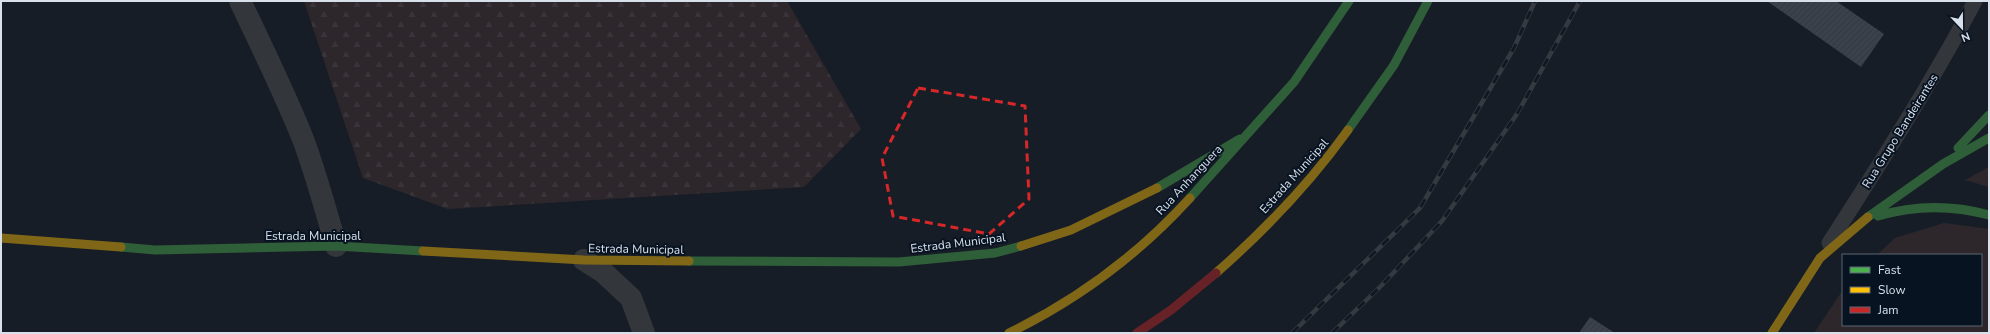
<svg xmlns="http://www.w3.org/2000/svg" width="1990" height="334" viewBox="0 0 1990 334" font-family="'Nunito Sans',sans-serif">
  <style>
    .green { fill: #483433 }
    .forest { fill: url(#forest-firs) }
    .building { fill: url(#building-hatch) }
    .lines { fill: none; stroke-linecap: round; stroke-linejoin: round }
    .lane { stroke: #565455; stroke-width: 15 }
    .street { stroke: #565455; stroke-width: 22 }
    .fast { stroke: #4caf50; stroke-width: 9 }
    .slow { stroke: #ffc107; stroke-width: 9 }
    .jam { stroke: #c62828; stroke-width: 9 }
    .rail-casing { stroke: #5a5b5f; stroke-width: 4.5 }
    .rail { stroke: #081322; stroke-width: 3; stroke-dasharray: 9; stroke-linecap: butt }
    .marked { fill: none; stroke: #d62828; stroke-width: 3; stroke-dasharray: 8 5; stroke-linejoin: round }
    .labels { text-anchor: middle; stroke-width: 4; stroke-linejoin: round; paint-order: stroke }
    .street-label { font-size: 12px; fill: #d7e0eb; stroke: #081322 }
  </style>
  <defs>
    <pattern id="forest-firs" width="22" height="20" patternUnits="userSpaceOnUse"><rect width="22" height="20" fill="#483433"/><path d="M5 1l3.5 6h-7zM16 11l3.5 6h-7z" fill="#625151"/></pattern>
    <pattern id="building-hatch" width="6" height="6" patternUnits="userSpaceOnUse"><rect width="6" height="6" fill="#666e78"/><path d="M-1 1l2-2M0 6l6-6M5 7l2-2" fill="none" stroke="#53585f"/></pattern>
  </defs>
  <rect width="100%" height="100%" fill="#171e26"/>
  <!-- green -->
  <path class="green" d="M1989,167V187L1965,180Z
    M1944,223L1989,229V333H1814L1843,290V325H1981V255H1877L1895,238Z"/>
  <!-- forest -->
  <path class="forest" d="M304,1H787L861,129L804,187L448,209L363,178Z"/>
  <!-- building -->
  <path class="building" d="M1767,1H1836L1884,34L1861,67Z
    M1590,317L1615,333H1579Z"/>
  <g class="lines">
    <!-- lane -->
    <path class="lane" d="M1829,243C1880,164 1931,84 1975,1"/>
    <!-- street -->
    <path class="street" d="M240,1C262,47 284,92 303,139C316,174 326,210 336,246
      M584,260L603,272L631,298L644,333"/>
    <!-- fast -->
    <path class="fast" d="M1348,130L1394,65L1428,1
      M1958,148L1989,115
      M1157,188L1240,139
      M1190,198L1294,82L1349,1
      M1878,216C1915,205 1952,205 1989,215
      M1868,217L1943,164L1989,138
      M121,247L155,250L336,246L423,251
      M689,261L899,262L995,253L1021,246"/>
    <!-- slow -->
    <path class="slow" d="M1,238L121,247
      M1021,246L1071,230L1157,188
      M423,251L584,260L689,261
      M1216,273C1264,231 1310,183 1348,130
      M1009,333C1077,300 1139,254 1190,198
      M1772,333L1820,258L1868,217"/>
    <!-- jam -->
    <path class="jam" d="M1137,333L1171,310L1216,273"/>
    <!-- rail casing -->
    <g class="rail-casing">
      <path id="rail" d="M1292,333L1420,208L1514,48L1535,1
        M1332,333L1381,286L1442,221L1517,114L1580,1"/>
    </g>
    <!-- rail -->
    <use href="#rail" class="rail"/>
  </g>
  <!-- marked area -->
  <path d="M0 0H1990V334H0ZM918,88L1025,106L1029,199L989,234L893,216L882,158Z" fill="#171e26" fill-opacity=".55" fill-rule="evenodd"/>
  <path class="marked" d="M918,88L1025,106L1029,199L989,234L893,216L882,158Z"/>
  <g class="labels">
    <!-- street labels -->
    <g class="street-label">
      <text transform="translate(1900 131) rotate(-58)" y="4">Rua Grupo Bandeirantes</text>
      <text transform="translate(1294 176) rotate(-48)" y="4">Estrada Municipal</text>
      <text transform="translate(1189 180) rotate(-47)" y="4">Rua Anhanguera</text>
      <text x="313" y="240">Estrada Municipal</text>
      <text transform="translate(958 243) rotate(-7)" y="4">Estrada Municipal</text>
      <text transform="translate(636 249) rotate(1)" y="4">Estrada Municipal</text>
    </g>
  </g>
  <!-- border -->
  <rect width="1990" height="334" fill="none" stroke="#d7e0eb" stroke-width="4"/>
  <!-- legend -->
  <rect x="1842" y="254" width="140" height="72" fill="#081322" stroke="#5b6572"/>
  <rect x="1850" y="267" width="20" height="6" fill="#4caf50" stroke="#5b6572"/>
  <text x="1878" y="274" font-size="12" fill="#d7e0eb">Fast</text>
  <rect x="1850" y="287" width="20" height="6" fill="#ffc107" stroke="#5b6572"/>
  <text x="1878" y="294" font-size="12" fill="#d7e0eb">Slow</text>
  <rect x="1850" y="307" width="20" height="6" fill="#c62828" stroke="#5b6572"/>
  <text x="1878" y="314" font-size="12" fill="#d7e0eb">Jam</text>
  <!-- north arrow -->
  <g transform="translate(1962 28) rotate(158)" stroke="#081322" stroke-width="3" paint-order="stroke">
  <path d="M0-3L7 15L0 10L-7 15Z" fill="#d7e0eb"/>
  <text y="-6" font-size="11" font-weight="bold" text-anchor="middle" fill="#d7e0eb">N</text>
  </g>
</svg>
